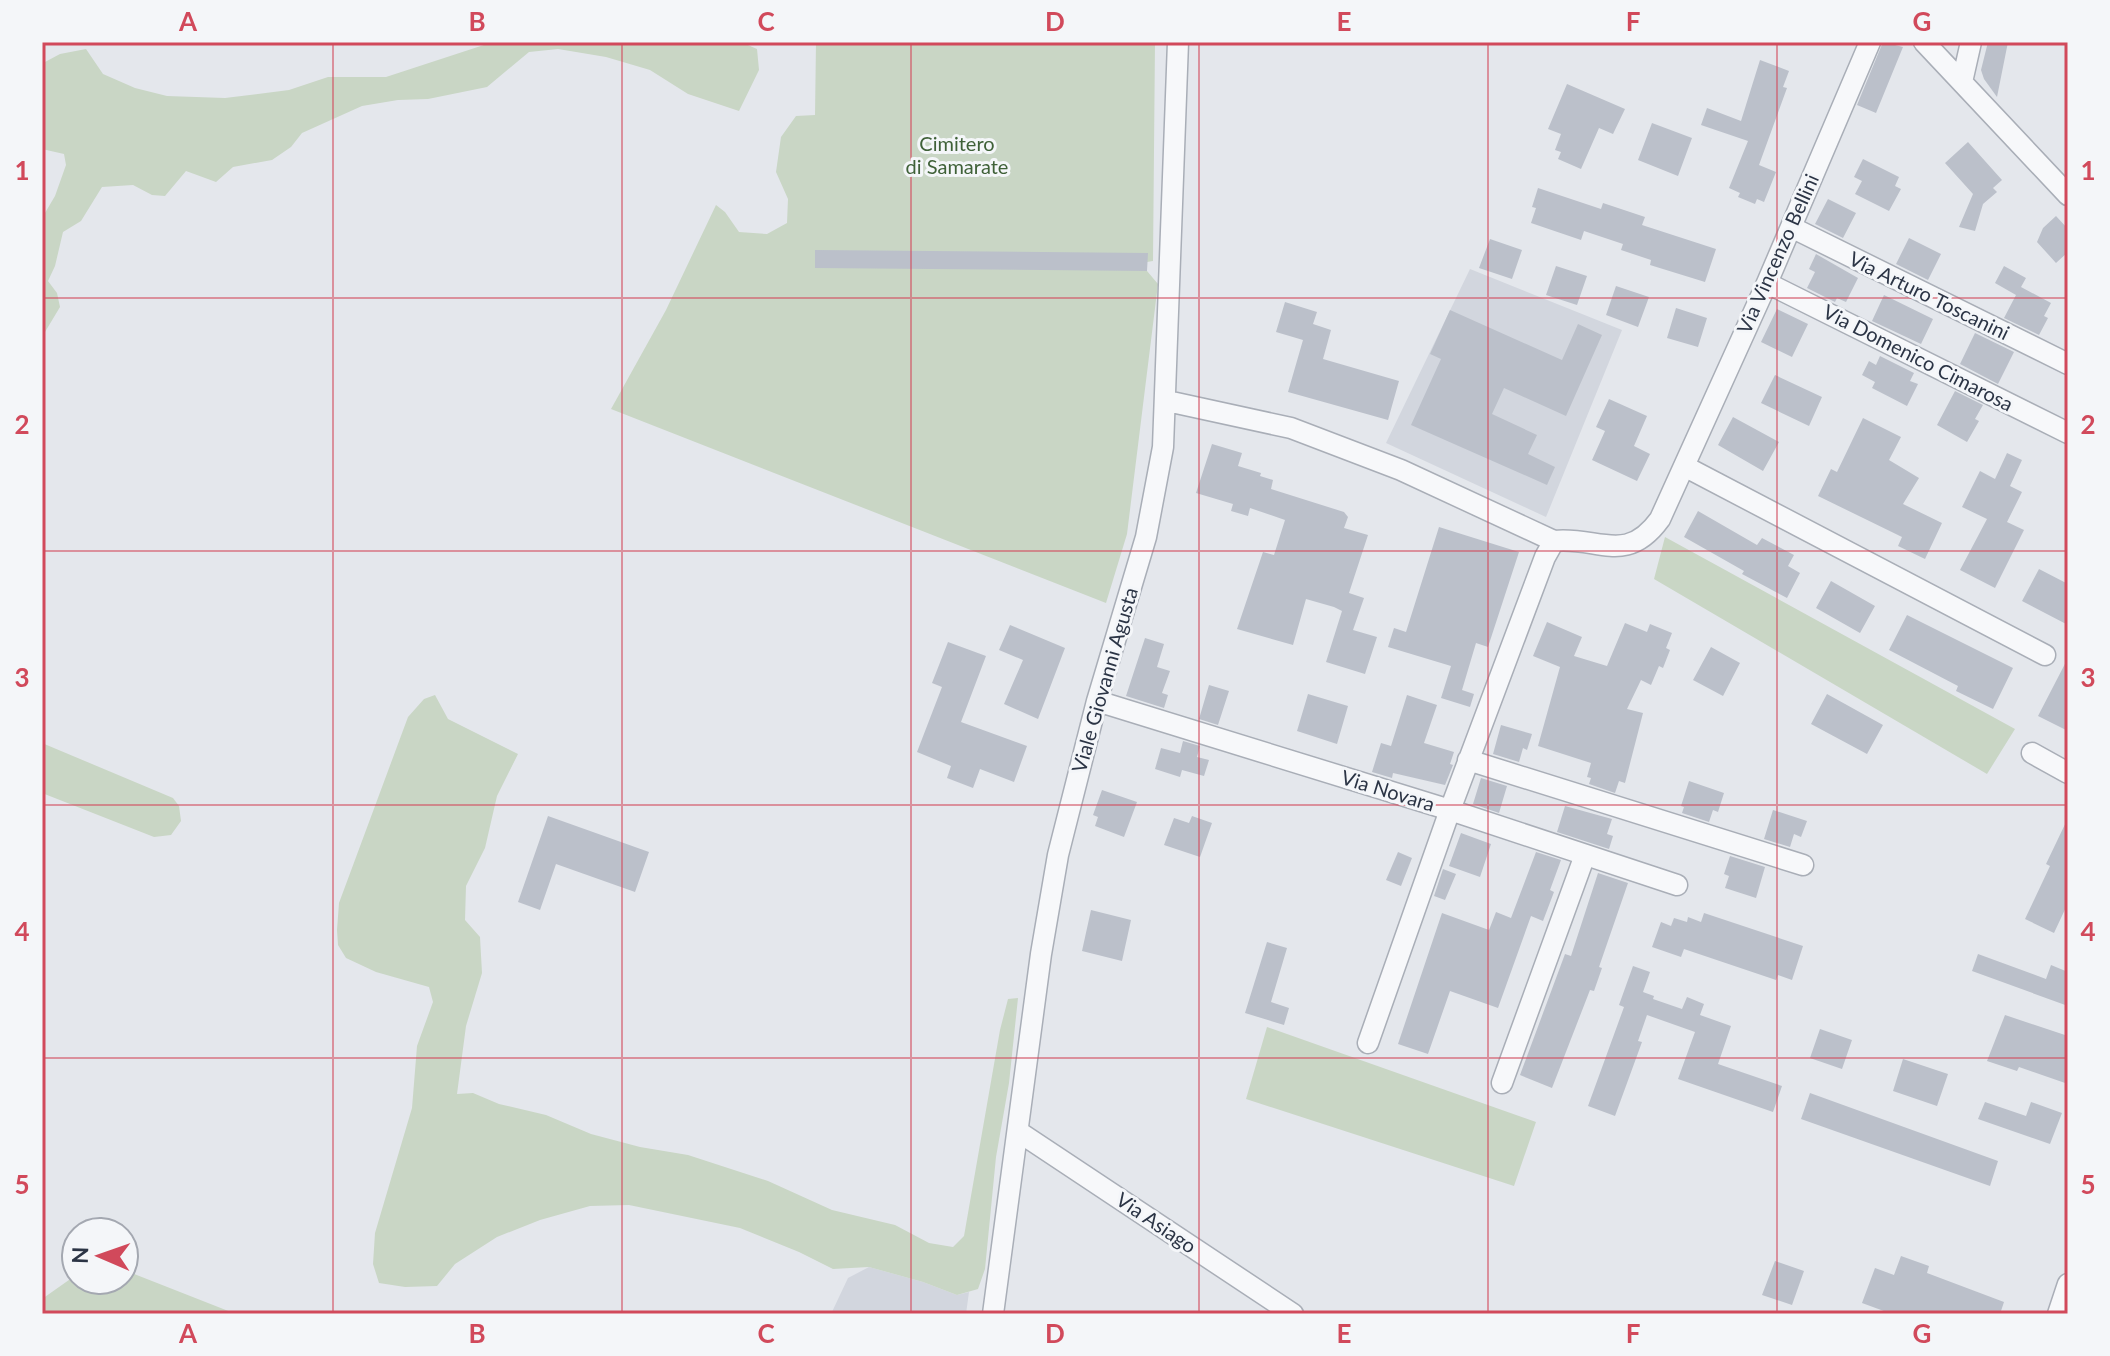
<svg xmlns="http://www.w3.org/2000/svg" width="2110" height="1356" viewBox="0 0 2110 1356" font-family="Lato,sans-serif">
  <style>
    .built { fill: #d2d6de }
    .green { fill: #c9d6c5 }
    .building { fill: #bbc0ca }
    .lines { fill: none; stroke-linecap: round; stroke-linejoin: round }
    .minor-casing { stroke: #a9aeb7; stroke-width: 23 }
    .minor { stroke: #f7f8fa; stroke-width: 20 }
    .grid { fill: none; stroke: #d1495b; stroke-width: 2; stroke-opacity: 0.55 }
    .labels { text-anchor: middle; stroke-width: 6; stroke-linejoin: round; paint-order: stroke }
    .park-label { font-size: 20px; fill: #3f6138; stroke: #f4f6f9 }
    .street-label { font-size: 20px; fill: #2b3445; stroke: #f4f6f9 }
    .neatline { fill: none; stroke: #d1495b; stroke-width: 3 }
    .grid-label { font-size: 26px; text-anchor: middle; font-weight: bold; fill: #d1495b }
  </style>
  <rect width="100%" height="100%" fill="#e4e7ec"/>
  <!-- built -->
  <path class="built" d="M1470,269L1622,330L1546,517L1386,443Z
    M869,1267L923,1282L957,1295L969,1292L966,1314H831L848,1278Z"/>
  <!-- green -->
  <path class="green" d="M493,42H741L757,49L759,70L739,111L688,94L650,70L606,57L558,49L529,52L487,87L428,99L398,100L362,106L302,133L291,147L272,160L233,167L216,182L186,171L165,196L152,195L133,185L102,187L81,221L63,232L55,266L48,281L57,293L60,307L42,337V218L55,196L66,165L64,154L42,149V59L45,62L60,54L86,49L103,74L135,88L167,96L225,98L289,90L328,77H386Z
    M816,42H1155L1153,261L1147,262V271L1158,284L1127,534L1106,603L611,409L666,310L716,205L725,212L739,232L767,234L787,223L788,199L776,172L781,137L796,116L815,115Z
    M1665,537L2015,729L1987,774L1654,579Z
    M435,695L448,719L518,754L497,796L485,848L466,886L465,920L480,937L482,973L466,1026L457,1094L473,1093L499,1104L546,1115L591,1134L640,1147L688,1155L768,1181L832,1210L895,1225L929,1243L953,1247L964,1236L1000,1030L1008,999L1018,998L1009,1083L996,1157L985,1269L978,1289L957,1295L923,1282L869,1267L833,1269L799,1252L740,1228L629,1205L590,1206L540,1220L497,1237L455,1264L437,1286L405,1287L379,1283L373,1264L375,1233L412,1108L417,1046L433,1002L429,987L376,972L346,958L338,945L337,930L339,903L408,717L424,699Z
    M42,743L173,798L179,806L181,821L171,835L154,837L42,793Z
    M1267,1027L1536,1122L1514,1186L1246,1099Z
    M124,1270L236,1314H42V1299L76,1275V1280H124Z"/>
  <!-- building -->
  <path class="building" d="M1883,42L1903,47L1876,113L1857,105Z
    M1988,42H2008L1997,97L1984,79L1981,70Z
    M1760,60L1789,71L1783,87L1787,88L1759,165L1776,172L1764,202L1757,199L1755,204L1738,197L1740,193L1729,188L1748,141L1701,125L1707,108L1741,121Z
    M1567,84L1625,109L1613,134L1599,128L1581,169L1558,159L1561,152L1555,150L1561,134L1548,129Z
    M1652,123L1692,138L1678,176L1638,160Z
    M1968,142L2002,180L1993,188L1997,192L1983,204L1975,231L1959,227L1973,194L1945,163Z
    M1863,159L1899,177L1895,186L1901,189L1889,211L1855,194L1862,181L1854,177Z
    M1538,188L1601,209L1603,203L1645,217L1642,225L1716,249L1705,282L1650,265L1651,260L1621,250L1623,244L1584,231L1581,240L1531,223L1536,208L1532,207Z
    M1828,199L1856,213L1843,238L1815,224Z
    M2056,216L2068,229V252L2056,263L2037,242L2043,228Z
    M1909,238L1941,254L1928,280L1896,264Z
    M1490,239L1522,250L1512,279L1479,268Z
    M815,250L1148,253L1147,271L815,268Z
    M1816,254L1858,278L1846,302L1837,298L1835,302L1807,288L1815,272L1809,269Z
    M1556,266L1587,276L1577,305L1546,295Z
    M2004,266L2026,278L2021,287L2051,303L2044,316L2048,318L2039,335L2004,318L2016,295L1995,283Z
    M1616,286L1649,297L1638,327L1606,315Z
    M1884,295L1933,319L1921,344L1872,321Z
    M1285,302L1317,312L1313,324L1331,330L1323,359L1399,381L1388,420L1288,392L1303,340L1276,332Z
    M1676,308L1707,318L1698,347L1667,338Z
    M1777,309L1808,324L1792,357L1761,342Z
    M1450,310L1562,360L1578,324L1602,335L1566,416L1504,388L1492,414L1537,435L1528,454L1555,467L1547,485L1411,425L1441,359L1430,354Z
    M1975,333L2014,352L1998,384L1960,364Z
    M1880,356L1914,373L1910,381L1918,384L1907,406L1872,388L1875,382L1862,375L1869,361L1876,365Z
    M1775,375L1822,397L1809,426L1761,403Z
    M1955,391L1983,405L1975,419L1979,421L1967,442L1937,425Z
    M1609,399L1647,416L1634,446L1650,454L1637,481L1592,460L1605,431L1596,427Z
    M1733,417L1779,442L1763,471L1718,445Z
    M1863,418L1901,437L1889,460L1919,478L1903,504L1942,523L1925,559L1898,546L1902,537L1818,496L1831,469L1837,472Z
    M1212,444L1242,453L1238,466L1261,473L1260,476L1273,480L1271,489L1344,512L1348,517L1344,528L1368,535L1349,593L1364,598L1353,630L1377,637L1365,674L1326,662L1342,611L1334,607L1306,599L1293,645L1237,629L1263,552L1274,555L1285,520L1250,508L1248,516L1231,511L1233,504L1196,493Z
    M2007,453L2022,460L2010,486L2022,492L2007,522L2024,530L1995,588L1960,570L1987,519L1962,507L1980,471L1995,479Z
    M1698,511L1757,545L1762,538L1794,555L1788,566L1800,573L1787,598L1742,574L1744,571L1684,537Z
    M1439,527L1519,552L1488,647L1476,643L1462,690L1474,694L1470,707L1441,698L1451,666L1388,647L1394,628L1406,632Z
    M2039,569L2068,584V625L2022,601Z
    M1831,581L1875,606L1860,633L1816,608Z
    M1907,615L2013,668L1993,709L1956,691L1958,686L1889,650Z
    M1547,622L1582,637L1574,656L1607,666L1625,623L1647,632L1650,624L1672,633L1666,648L1670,650L1663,668L1659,666L1651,685L1641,680L1627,709L1643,713L1625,783L1619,781L1615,793L1589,784L1591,778L1587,777L1591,763L1538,746L1560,667L1533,656Z
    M1010,625L1065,648L1038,719L1004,704L1023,660L999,650Z
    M1145,638L1164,644L1157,667L1170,671L1162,693L1168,695L1164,708L1126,696Z
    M948,642L986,656L961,722L1027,746L1014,782L980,769L973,788L947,778L951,766L917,752L942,687L932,683Z
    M1711,647L1740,663L1723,696L1693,680Z
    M2068,658V731L2038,716Z
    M1209,685L1229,691L1218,725L1199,719Z
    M1308,694L1348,706L1337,744L1297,731Z
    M1827,694L1883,725L1867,754L1811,724Z
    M1407,695L1437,705L1424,743L1454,752L1450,764L1453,765L1445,785L1393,773L1392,778L1372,772L1381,743L1391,746Z
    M1501,725L1532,734L1527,750L1523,748L1519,762L1493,754Z
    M1183,741L1200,746L1197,757L1209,760L1204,776L1182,770L1180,777L1155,769L1161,748L1180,753Z
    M1481,778L1507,786L1499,813L1473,804Z
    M1689,781L1724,793L1718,812L1713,810L1709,822L1682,813L1684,807L1681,806Z
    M1102,790L1137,802L1124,837L1095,826L1098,817L1093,815Z
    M1565,806L1612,819L1607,834L1613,836L1609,849L1557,832Z
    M1773,810L1807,821L1801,837L1794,834L1790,847L1764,839Z
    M548,816L649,852L635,892L556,864L540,910L518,902Z
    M1192,816L1212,823L1200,857L1164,845L1174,818L1189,823Z
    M2068,818V903L2054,933L2025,919L2050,866L2046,864Z
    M1461,833L1491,844L1480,877L1449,866Z
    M1398,852L1412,858L1401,886L1386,880Z
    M1536,852L1561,860L1550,890L1554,892L1543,921L1531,916L1498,1008L1450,991L1428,1054L1398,1044L1442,913L1489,930L1496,912L1511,918Z
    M1730,856L1765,867L1756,898L1725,888L1729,876L1724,874Z
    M1443,869L1456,874L1445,900L1434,896Z
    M1598,873L1628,883L1599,967L1602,968L1594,991L1590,990L1552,1088L1520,1075L1565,954L1571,956Z
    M1091,910L1131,920L1122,961L1082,951Z
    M1704,913L1803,946L1792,980L1778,975L1776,980L1684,949L1681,957L1652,947L1661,922L1671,926L1674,918L1687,922L1688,917L1701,922Z
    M1267,942L1287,948L1271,1002L1289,1008L1284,1025L1245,1013Z
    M1978,954L2046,979L2051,965L2068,972V1006L1972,971Z
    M1633,966L1650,972L1643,992L1654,996L1653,999L1682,1009L1687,997L1704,1004L1700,1015L1731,1026L1718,1064L1782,1086L1773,1112L1678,1079L1695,1032L1647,1015L1638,1041L1642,1042L1615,1116L1588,1106L1624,1007L1619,1005Z
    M2005,1015L2068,1036V1084L2019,1067L2017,1071L1987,1061Z
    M1820,1029L1852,1040L1842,1069L1810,1058Z
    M1903,1059L1948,1074L1937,1106L1893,1091Z
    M1810,1093L1998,1161L1990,1186L1801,1119Z
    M1985,1102L2026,1116L2031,1102L2062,1113L2050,1144L1978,1119Z
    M1901,1256L1929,1266L1927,1273L2004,1302L2000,1314H1892L1862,1303L1875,1268L1894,1275Z
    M1775,1261L1804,1271L1792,1305L1762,1295Z"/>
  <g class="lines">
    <!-- minor casing -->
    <g class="minor-casing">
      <path id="minor" d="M1924,42L2068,195
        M1962,82L1971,42
        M1791,227L2068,364
        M1767,283L2068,433
        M1167,401L1291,428L1401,470L1554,541
        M1684,466L2045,655
        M1097,701L1450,810L1677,885
        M2032,753L2068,773
        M1468,760L1803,865
        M1368,1043L1450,810L1545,557L1554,541C1598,536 1626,566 1660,519L1767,283L1870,42
        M1502,1083L1585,855
        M1019,1132L1293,1314
        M993,1314L1041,954L1058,855L1097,701L1146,537L1163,447L1178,42
        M2058,1314L2068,1284"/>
    </g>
    <!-- minor -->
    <use href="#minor" class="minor"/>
  </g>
  <!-- grid -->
  <path class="grid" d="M333,42V1314M622,42V1314M911,42V1314M1199,42V1314M1488,42V1314M1777,42V1314M42,298H2068M42,551H2068M42,805H2068M42,1058H2068"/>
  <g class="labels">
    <!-- park labels -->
    <g class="park-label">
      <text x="957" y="151">Cimitero<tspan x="957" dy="23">di Samarate</tspan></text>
    </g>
    <!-- street labels -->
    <g class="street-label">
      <text transform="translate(1778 254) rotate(-66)" y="7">Via Vincenzo Bellini</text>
      <text transform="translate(1929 296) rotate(26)" y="7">Via Arturo Toscanini</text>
      <text transform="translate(1918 358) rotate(27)" y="7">Via Domenico Cimarosa</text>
      <text transform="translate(1105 680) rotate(-74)" y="7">Viale Giovanni Agusta</text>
      <text transform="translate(1388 791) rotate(17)" y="7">Via Novara</text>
      <text transform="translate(1156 1223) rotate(34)" y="7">Via Asiago</text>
    </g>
  </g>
  <!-- border -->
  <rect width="2110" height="1356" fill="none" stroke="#f4f6f9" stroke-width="88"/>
  <!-- north arrow -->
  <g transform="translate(100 1256) rotate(272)"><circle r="38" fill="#f4f6f9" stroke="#a4a8b1" stroke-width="2"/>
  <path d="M0-6L14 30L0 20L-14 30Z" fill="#d1495b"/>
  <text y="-12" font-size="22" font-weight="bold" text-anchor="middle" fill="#2b3445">N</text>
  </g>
  <rect x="44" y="44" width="2022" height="1268" class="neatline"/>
  <g class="grid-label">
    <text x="188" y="31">A</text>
    <text x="477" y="31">B</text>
    <text x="766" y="31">C</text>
    <text x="1055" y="31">D</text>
    <text x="1344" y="31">E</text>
    <text x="1633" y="31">F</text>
    <text x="1922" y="31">G</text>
    <text x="22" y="180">1</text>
    <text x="2088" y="180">1</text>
    <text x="22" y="434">2</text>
    <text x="2088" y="434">2</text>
    <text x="22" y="687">3</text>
    <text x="2088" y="687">3</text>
    <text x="22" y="941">4</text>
    <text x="2088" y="941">4</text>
    <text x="22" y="1194">5</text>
    <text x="2088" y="1194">5</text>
    <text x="188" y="1343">A</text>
    <text x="477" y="1343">B</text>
    <text x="766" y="1343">C</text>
    <text x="1055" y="1343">D</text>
    <text x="1344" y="1343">E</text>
    <text x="1633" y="1343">F</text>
    <text x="1922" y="1343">G</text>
  </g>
</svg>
